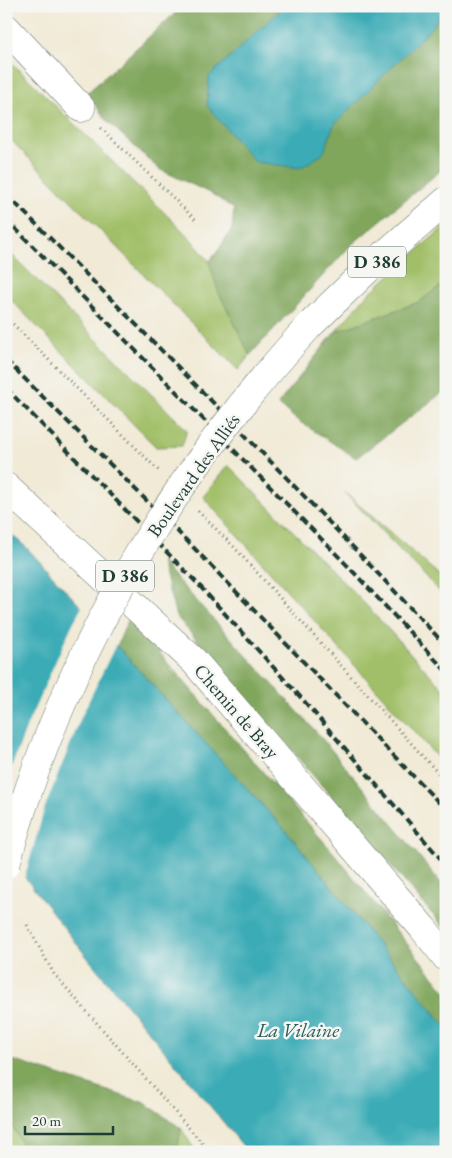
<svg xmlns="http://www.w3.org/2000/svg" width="452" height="1158" viewBox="0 0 452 1158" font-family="'EB Garamond',serif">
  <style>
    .green { fill: #a1bf67; stroke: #607e4e }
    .forest { fill: #80a65c; stroke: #507248 }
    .water { fill: #3aabb6; stroke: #2c7475 }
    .pier { fill: #f1ead6 }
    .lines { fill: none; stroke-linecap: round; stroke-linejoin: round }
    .minor-casing { stroke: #687a6d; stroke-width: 29 }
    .primary-casing { stroke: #687a6d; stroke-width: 29 }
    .path { stroke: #687a6d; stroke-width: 3; stroke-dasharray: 1 4; stroke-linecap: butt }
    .minor { stroke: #fff; stroke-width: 28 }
    .primary { stroke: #fff; stroke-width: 28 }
    .rail { stroke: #1f3d34; stroke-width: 4; stroke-dasharray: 8 4; stroke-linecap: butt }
    .primary-bridge-casing { stroke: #687a6d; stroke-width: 29; stroke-linecap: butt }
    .primary-bridge { stroke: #fff; stroke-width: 28 }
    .labels { text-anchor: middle; stroke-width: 5; stroke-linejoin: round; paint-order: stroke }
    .shield { fill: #f6f6f2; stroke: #60746d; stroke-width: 1 }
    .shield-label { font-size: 18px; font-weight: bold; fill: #1f3d34 }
    .street-label { font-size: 19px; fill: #1f3d34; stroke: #f6f6f2 }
    .water-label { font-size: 20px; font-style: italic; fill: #275e5b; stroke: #f6f6f2 }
  </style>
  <rect width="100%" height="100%" fill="#f6f6f2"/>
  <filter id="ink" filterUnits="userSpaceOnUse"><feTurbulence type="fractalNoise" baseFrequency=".02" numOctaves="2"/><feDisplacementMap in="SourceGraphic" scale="10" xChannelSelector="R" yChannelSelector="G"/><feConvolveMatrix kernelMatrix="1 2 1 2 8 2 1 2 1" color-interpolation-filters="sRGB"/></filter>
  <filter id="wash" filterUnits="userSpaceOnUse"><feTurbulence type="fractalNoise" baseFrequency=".0096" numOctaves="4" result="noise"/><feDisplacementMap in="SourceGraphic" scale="20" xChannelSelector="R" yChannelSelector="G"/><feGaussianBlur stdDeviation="1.12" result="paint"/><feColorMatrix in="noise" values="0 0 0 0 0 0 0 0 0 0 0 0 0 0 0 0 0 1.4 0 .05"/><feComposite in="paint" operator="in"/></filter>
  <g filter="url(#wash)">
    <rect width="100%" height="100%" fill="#f1ead6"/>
    <!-- green -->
    <path class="green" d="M6,57L189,237L209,261L218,291L250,355L238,370L6,135Z
      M446,225V282L419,302L335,332L366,296Z
      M6,242L8,251L187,430L182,446L156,447L6,295Z
      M228,465L364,603L446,692V767L203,497Z
      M344,492L446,581V598Z
      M6,1114L21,1142V1152H6Z
      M181,1128L196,1152H177Z"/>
    <!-- forest -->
    <path class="forest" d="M183,6H446V34L444,40H446V166L351,245L250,355L218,291L209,261L215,255L232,229L234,209L212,194L159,169L106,120L87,93Z
      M446,282V390L356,458L297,420L278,404L335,332L419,302Z
      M161,562L320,736L446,889V930L176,616Z
      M130,615L167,662L332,851L446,992V1027L288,833L117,646Z
      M6,1058L145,1103L181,1128L177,1152H21V1142L6,1114Z"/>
    <!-- water -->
    <path class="water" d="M285,6H445L432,27L334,125L323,154L300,168L255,162L207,106L209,76Z
      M6,530L28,549L288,833L446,1027V1152H248L87,957L6,853Z"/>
    <!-- pier -->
    <path class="pier" d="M83,605L117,642L82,715L45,807L24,879L6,857V782L28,723L72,625Z"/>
  </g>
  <g filter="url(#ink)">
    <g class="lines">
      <!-- minor casing -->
      <g class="minor-casing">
        <path id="minor" d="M6,28L81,108
          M6,487L194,661L422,927L446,957"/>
      </g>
      <!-- primary casing -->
      <g class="primary-casing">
        <path id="primary" d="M310,325L369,268L446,201"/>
      </g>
      <!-- path -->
      <path class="path" d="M101,128L196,220
        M6,317L159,471
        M198,511L234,547L446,782
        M27,925L54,974L210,1152"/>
      <!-- minor -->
      <use href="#minor" class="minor"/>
      <!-- primary -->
      <use href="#primary" class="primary"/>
      <!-- rail -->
      <path class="rail" d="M6,194C155,343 303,492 446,646
        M6,219L344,562L446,671
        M6,360L195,549L446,810
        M6,388L197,583L304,701L446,865"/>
      <!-- primary-bridge casing -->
      <g class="primary-bridge-casing">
        <path id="primary-bridge" d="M6,864C60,663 169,478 310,325"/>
      </g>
      <!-- primary-bridge -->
      <use href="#primary-bridge" class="primary-bridge"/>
    </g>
  </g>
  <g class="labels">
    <!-- shield labels -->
    <g class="shield">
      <rect x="348" y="246.5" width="58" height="31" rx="4"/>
      <rect x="96" y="560.5" width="58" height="31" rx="4"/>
    </g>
    <g class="shield-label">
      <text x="377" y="268">D 386</text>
      <text x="125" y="582">D 386</text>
    </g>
    <!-- street labels -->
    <g class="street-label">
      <text transform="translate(193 475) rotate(-55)" y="7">Boulevard des Alliés</text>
      <text transform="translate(237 711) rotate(49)" y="7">Chemin de Bray</text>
    </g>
    <!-- water labels -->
    <g class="water-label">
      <text x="298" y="1037">La Vilaine</text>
    </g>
  </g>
  <!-- margin -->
  <rect width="452" height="1158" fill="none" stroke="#f6f6f2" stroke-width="25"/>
  <!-- scale -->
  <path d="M25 1126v8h88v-8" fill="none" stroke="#1f3d34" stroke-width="2.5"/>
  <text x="32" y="1126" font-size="15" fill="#1f3d34" stroke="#f6f6f2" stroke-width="4" paint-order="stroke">20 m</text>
</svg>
